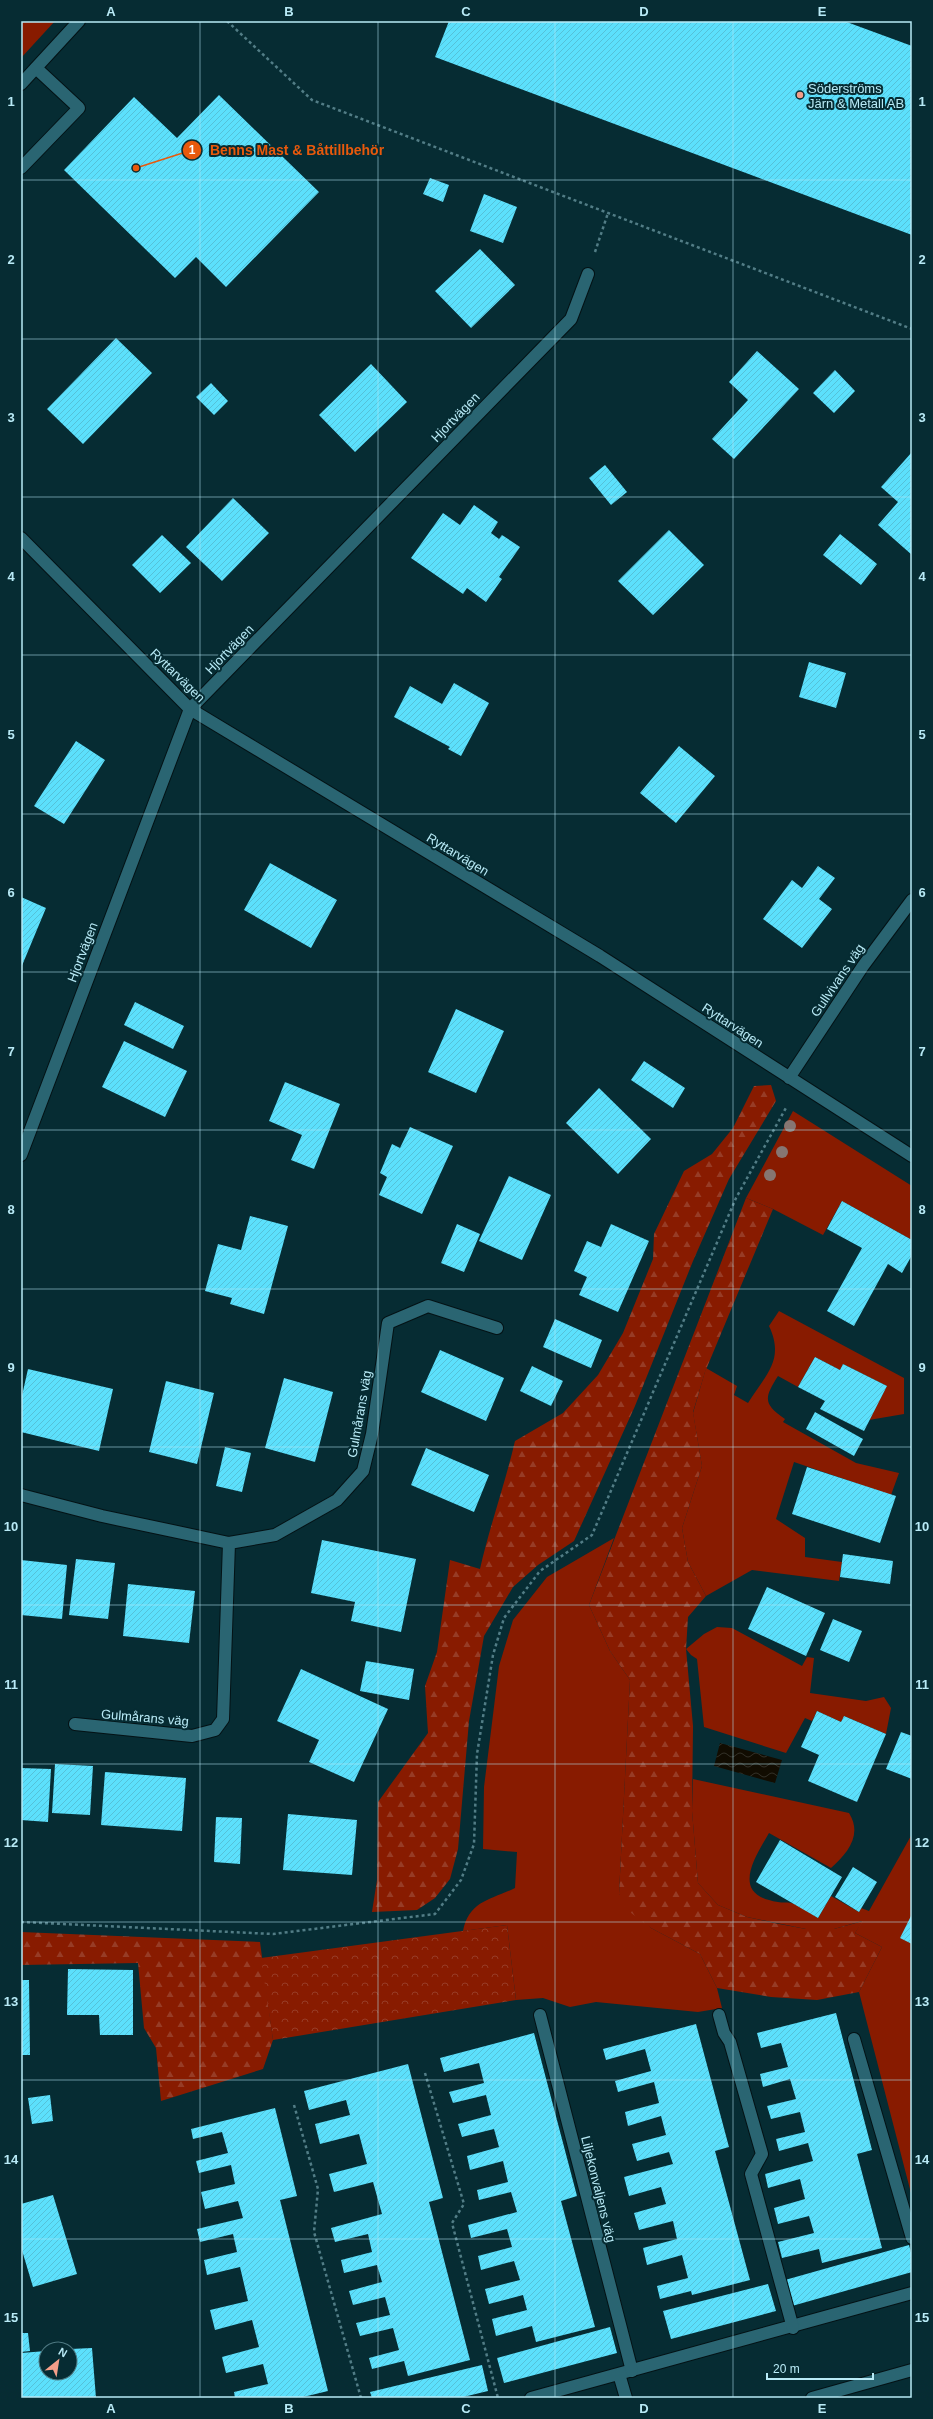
<svg xmlns="http://www.w3.org/2000/svg" width="933" height="2419" viewBox="0 0 933 2419" font-family="Arial,sans-serif">
  <style>
    .grass { fill: #881b00 }
    .forest { fill: url(#forest-firs) }
    .park { fill: url(#park-crowns) }
    .water { fill: url(#water-waves) }
    .building { fill: url(#building-hatch) }
    .lines { fill: none; stroke-linecap: round; stroke-linejoin: round }
    .service-casing { stroke: #041215; stroke-width: 14 }
    .minor-casing { stroke: #041215; stroke-width: 14 }
    .path { stroke: #527d86; stroke-width: 2.5; stroke-dasharray: 3 3; stroke-linecap: butt }
    .service { stroke: #2a6572; stroke-width: 12 }
    .minor { stroke: #2a6572; stroke-width: 12 }
    .tree { fill: #867672 }
    .grid { fill: none; stroke: #b8eaf6; stroke-width: 1; stroke-opacity: 0.55 }
    .poi-dot { fill: #f49e89; stroke: #062c33; stroke-width: 1.5 }
    .labels { text-anchor: middle; stroke-width: 4; stroke-linejoin: round; paint-order: stroke }
    .poi-label { font-size: 13px; fill: #b8eaf6; stroke: #062c33; text-anchor: start }
    .street-label { font-size: 13px; fill: #b8eaf6; stroke: #062c33 }
    .leader { fill: none; stroke: #e8590c; stroke-width: 1.5 }
    .callout-dot { fill: #e8590c; stroke: #062c33; stroke-width: 1.5 }
    .mark-label { font-size: 12px; text-anchor: middle; font-weight: bold; fill: #fff }
    .callout-label { font-size: 14px; text-anchor: middle; font-weight: bold; fill: #e8590c; stroke: #062c33; stroke-width: 4; stroke-linejoin: round; paint-order: stroke }
    .neatline { fill: none; stroke: #b8eaf6; stroke-width: 1.5 }
    .grid-label { font-size: 13px; text-anchor: middle; font-weight: bold; fill: #b8eaf6 }
  </style>
  <defs>
    <pattern id="forest-firs" width="22" height="20" patternUnits="userSpaceOnUse"><rect width="22" height="20" fill="#881b00"/><path d="M5 1l3.5 6h-7zM16 11l3.5 6h-7z" fill="#973c26"/></pattern>
    <pattern id="park-crowns" width="20" height="18" patternUnits="userSpaceOnUse"><rect width="20" height="18" fill="#881b00"/><path d="M2 6a3 3 0 1 1 6 0M12 15a3 3 0 1 1 6 0" fill="none" stroke="#973c26"/></pattern>
    <pattern id="water-waves" width="16" height="10" patternUnits="userSpaceOnUse"><rect width="16" height="10" fill="#110c01"/><path d="M0 5q4-4 8 0t8 0" fill="none" stroke="#323027"/></pattern>
    <pattern id="building-hatch" width="6" height="6" patternUnits="userSpaceOnUse"><rect width="6" height="6" fill="#5ce0fc"/><path d="M-1 1l2-2M0 6l6-6M5 7l2-2" fill="none" stroke="#55c1d8"/></pattern>
  </defs>
  <rect width="100%" height="100%" fill="#062c33"/>
  <!-- grass -->
  <path class="grass" d="M21,21H55L21,58Z
    M793,1111L912,1186V1240L842,1201L823,1235L773,1209L746,1198Z
    M779,1311L904,1378V1414L869,1420L887,1386L843,1364L840,1370L815,1357L798,1387L778,1376C764,1398 763,1404 785,1419L783,1422L856,1463L899,1473L891,1495L794,1462L776,1519L805,1538V1557L842,1562L839,1581L752,1570L706,1596L688,1562L682,1528L702,1466L693,1413L706,1368L737,1386L734,1395L748,1403C766,1374 785,1360 769,1326Z
    M614,1538L589,1605L610,1651L630,1680L619,1894L651,1928L700,1954L717,1988L722,2008L698,2012L596,2002L570,2007L543,1998L516,2000L507,1925L463,1931C469,1901 490,1900 515,1888L517,1852L483,1849L484,1787L491,1731L499,1666L513,1620L547,1577Z
    M717,1627L732,1628L802,1666L807,1657L814,1658L810,1693L866,1701L884,1697L891,1708L886,1734L844,1716L841,1722L817,1711L812,1721L805,1718L786,1753L704,1727L697,1659L691,1655L686,1649L704,1634Z
    M693,1779L849,1813C863,1835 847,1854 831,1868L769,1833C754,1859 730,1895 778,1902C782,1903 787,1902 791,1903C800,1905 810,1913 818,1918L831,1896L859,1912L861,1908L869,1911L912,1834V2197L859,1992L882,1947L855,1933L862,1921L834,1929H806L747,1917L718,1905L698,1883L692,1811Z"/>
  <!-- forest -->
  <path class="forest" d="M771,1085L776,1101L729,1179L693,1261L635,1406L574,1541L538,1565L513,1587L484,1636L469,1721L458,1849L450,1879L435,1898L417,1910L372,1912L377,1880L378,1802L428,1733L425,1686L437,1652L450,1560L480,1569C490,1525 505,1484 515,1441L563,1413L598,1375L623,1333L653,1259L654,1234L684,1171L712,1154L733,1128L754,1086Z
    M746,1198L773,1209L705,1372L693,1412L702,1466L682,1528L688,1562L706,1596L688,1617L686,1649L693,1726L692,1811L698,1883L718,1905L747,1917L774,1923L806,1929H834L863,1921L855,1933L882,1947L859,1992L817,2000L771,1997L717,1988L700,1954L651,1928L626,1909L619,1894L630,1680L610,1651L589,1605Z
    M21,1932L260,1942L273,2040L263,2069L161,2101L156,2048L144,2028L138,1963L21,1965Z"/>
  <!-- park -->
  <path class="park" d="M507,1925L516,2000L273,2040L261,1958Z"/>
  <!-- water -->
  <path class="water" d="M720,1743L782,1760L775,1783L714,1766Z"/>
  <!-- building -->
  <path class="building" d="M449,21H844L912,46V235L435,57Z
    M219,95L319,192L226,287L196,257L175,278L64,170L134,97L177,138Z
    M430,178L449,185L443,202L423,194Z
    M484,194L517,207L503,243L470,231Z
    M480,249L515,285L471,328L435,291Z
    M116,338L152,373L83,444L47,409Z
    M757,351L799,389L734,459L712,439L748,400L729,382Z
    M371,364L407,402L355,452L319,415Z
    M835,370L855,391L834,413L813,393Z
    M211,383L228,401L214,415L196,397Z
    M912,452V555L878,525L898,502L881,487Z
    M605,465L627,492L611,505L589,478Z
    M233,498L269,533L222,581L186,547Z
    M474,505L498,522L491,533L499,539L502,535L520,547L499,577L502,579L486,602L467,588L463,594L411,558L443,513L460,525Z
    M669,530L704,565L653,615L618,581Z
    M840,534L877,564L861,585L823,555Z
    M162,535L191,563L160,593L132,565Z
    M809,662L846,673L836,708L799,697Z
    M454,683L489,703L461,756L448,749L450,747L394,717L410,686L442,704Z
    M76,741L105,760L64,824L34,806Z
    M679,746L715,776L676,823L640,793Z
    M270,863L337,900L311,948L244,910Z
    M818,866L835,878L819,899L832,909L802,948L763,919L792,880L802,888Z
    M21,897L46,908L21,968Z
    M135,1002L184,1026L173,1049L124,1025Z
    M456,1009L504,1031L476,1093L428,1072Z
    M124,1041L187,1071L165,1117L102,1087Z
    M644,1061L685,1088L673,1108L631,1080Z
    M285,1082L340,1104L314,1169L291,1160L302,1135L269,1121Z
    M599,1088L651,1139L618,1174L566,1123Z
    M410,1127L453,1146L422,1214L379,1195L387,1177L380,1173L392,1144L400,1148Z
    M509,1176L551,1195L522,1260L479,1241Z
    M842,1201L912,1240V1255L902,1273L888,1264L854,1326L827,1311L862,1248L827,1229Z
    M250,1216L288,1226L264,1314L230,1304L232,1298L205,1291L218,1244L241,1250Z
    M457,1224L480,1234L464,1272L441,1263Z
    M611,1224L649,1241L618,1312L579,1295L587,1277L574,1271L587,1241L601,1247Z
    M555,1319L602,1340L591,1368L543,1347Z
    M440,1350L504,1378L486,1421L421,1392Z
    M815,1357L840,1370L843,1364L887,1386L864,1431L820,1409L825,1401L798,1387Z
    M532,1366L563,1381L551,1406L520,1391Z
    M28,1369L113,1389L99,1451L21,1432V1400Z
    M284,1378L333,1392L315,1462L265,1448Z
    M166,1381L214,1393L197,1464L149,1452Z
    M815,1412L863,1439L854,1456L806,1429Z
    M225,1447L251,1453L242,1492L216,1486Z
    M426,1448L489,1475L474,1512L411,1485Z
    M807,1467L896,1496L880,1543L792,1514Z
    M322,1540L416,1559L401,1632L351,1621L355,1602L311,1593Z
    M843,1554L893,1561L890,1584L840,1577Z
    M76,1559L115,1563L108,1619L69,1615Z
    M21,1560L67,1565L62,1619L21,1615Z
    M128,1584L195,1591L189,1643L123,1636Z
    M767,1587L825,1613L806,1656L748,1629Z
    M833,1619L862,1631L849,1662L820,1650Z
    M366,1661L414,1669L409,1700L360,1691Z
    M301,1669L388,1709L354,1782L309,1762L319,1740L277,1721Z
    M817,1711L841,1722L844,1716L886,1734L857,1802L808,1781L819,1755L801,1747Z
    M901,1732L912,1736V1779L886,1769Z
    M55,1764L93,1766L90,1815L52,1813Z
    M21,1768L51,1769L48,1822L21,1820Z
    M105,1772L186,1778L182,1831L101,1825Z
    M288,1814L357,1820L352,1875L283,1870Z
    M216,1817L242,1818L240,1864L214,1862Z
    M780,1840L842,1877L818,1918L756,1882Z
    M853,1867L877,1882L859,1912L835,1897Z
    M912,1914V1944L900,1938Z
    M68,1969L133,1970V2035H100L99,2015H67Z
    M21,1980H29L30,2055H21Z
    M836,2013L872,2150L857,2154L882,2248L822,2263L819,2249L782,2258L778,2242L814,2233L809,2216L778,2224L774,2208L805,2199L800,2179L768,2188L765,2174L813,2161L808,2143L779,2151L776,2139L805,2132L800,2112L771,2119L767,2106L796,2099L790,2079L763,2087L760,2074L788,2067L781,2043L761,2048L757,2033Z
    M696,2024L729,2147L715,2151L750,2280L692,2295L691,2291L660,2299L657,2286L688,2278L682,2255L647,2265L643,2248L677,2239L673,2221L639,2230L634,2213L666,2204L661,2187L629,2196L624,2177L673,2164L669,2152L637,2161L632,2144L666,2135L661,2116L628,2126L625,2112L659,2103L654,2082L618,2092L615,2081L651,2071L645,2049L606,2060L603,2049Z
    M534,2033L577,2196L561,2201L595,2327L536,2342L532,2326L496,2336L492,2319L527,2310L523,2295L489,2304L485,2289L520,2280L514,2261L481,2270L478,2256L512,2247L507,2229L471,2238L468,2225L517,2212L511,2192L479,2200L477,2190L508,2182L503,2161L470,2170L467,2156L499,2147L494,2129L462,2137L458,2124L491,2115L486,2095L453,2103L449,2092L484,2083L479,2063L444,2072L440,2058Z
    M408,2064L443,2198L429,2202L470,2360L408,2376L404,2361L372,2369L369,2358L399,2350L393,2328L360,2336L356,2323L390,2315L385,2297L353,2305L349,2291L382,2282L377,2265L344,2273L341,2260L372,2252L368,2234L335,2242L331,2228L382,2214L373,2182L334,2192L329,2174L367,2164L359,2134L320,2144L315,2124L350,2115L346,2100L309,2110L304,2091Z
    M50,2095L53,2121L32,2124L28,2098Z
    M275,2108L297,2196L280,2200L328,2391L299,2398H235L234,2392L268,2384L263,2364L226,2373L222,2357L259,2347L252,2320L215,2330L210,2310L248,2301L240,2267L207,2275L204,2260L237,2252L233,2234L200,2242L197,2229L243,2218L238,2201L205,2209L201,2192L235,2184L231,2165L199,2173L196,2161L228,2153L222,2132L193,2139L191,2129Z
    M53,2195L77,2274L33,2287L21,2247V2204Z
    M909,2245L912,2256V2272L792,2306L785,2280Z
    M768,2284L776,2311L671,2339L663,2311Z
    M610,2327L617,2353L504,2383L497,2358Z
    M21,2333H28L30,2351L21,2352Z
    M92,2348L96,2398H21V2353L46,2351V2373H70V2349Z
    M482,2365L488,2391L459,2398H372L370,2392Z"/>
  <g class="lines">
    <!-- service casing -->
    <g class="service-casing">
      <path id="service" d="M21,168L79,108L36,68
        M619,2374L626,2398
        M531,2398L912,2293"/>
    </g>
    <!-- minor casing -->
    <g class="minor-casing">
      <path id="minor" d="M21,84L79,21
        M21,538L190,709L600,956L912,1156
        M789,1078L863,966L912,900
        M21,1155L190,709L571,319L588,274
        M21,1495L102,1516L229,1543L275,1535L337,1500L363,1471L372,1434L388,1323L428,1306L497,1328
        M75,1724L192,1736L215,1730L223,1719L229,1543
        M540,2015L632,2371
        M719,2015L724,2033L730,2042L762,2154L751,2174L793,2328
        M854,2039L912,2238
        M812,2398L912,2370"/>
    </g>
    <!-- path -->
    <path class="path" d="M227,21L312,100L912,329
      M595,252L608,213
      M21,1922L273,1934L435,1914L461,1880L474,1844L477,1754L493,1655L504,1618L540,1571L592,1535L736,1198L787,1106
      M425,2073L464,2204L452,2223L498,2398
      M294,2105L318,2189L314,2232L361,2398"/>
    <!-- service -->
    <use href="#service" class="service"/>
    <!-- minor -->
    <use href="#minor" class="minor"/>
  </g>
  <!-- trees -->
  <g class="tree">
    <circle cx="790" cy="1126" r="6"/>
    <circle cx="782" cy="1152" r="6"/>
    <circle cx="770" cy="1175" r="6"/>
  </g>
  <!-- grid -->
  <path class="grid" d="M200,21V2398M378,21V2398M555,21V2398M733,21V2398M21,180H912M21,339H912M21,497H912M21,655H912M21,814H912M21,972H912M21,1130H912M21,1289H912M21,1447H912M21,1605H912M21,1764H912M21,1922H912M21,2080H912M21,2239H912"/>
  <!-- markers -->
  <circle class="poi-dot" cx="800" cy="95" r="4"/>
  <g class="labels">
    <!-- poi labels -->
    <g class="poi-label">
      <text x="808" y="93">Söderströms<tspan x="808" dy="15">Järn &amp; Metall AB</tspan></text>
    </g>
    <!-- street labels -->
    <g class="street-label">
      <text transform="translate(455 417) rotate(-46)" y="5">Hjortvägen</text>
      <text transform="translate(229 649) rotate(-46)" y="5">Hjortvägen</text>
      <text transform="translate(178 675) rotate(44)" y="5">Ryttarvägen</text>
      <text transform="translate(458 854) rotate(31)" y="5">Ryttarvägen</text>
      <text transform="translate(82 952) rotate(-69)" y="5">Hjortvägen</text>
      <text transform="translate(837 980) rotate(-56)" y="5">Gullvivans väg</text>
      <text transform="translate(733 1025) rotate(33)" y="5">Ryttarvägen</text>
      <text transform="translate(359 1414) rotate(-80)" y="5">Gulmårans väg</text>
      <text transform="translate(145 1717) rotate(5)" y="5">Gulmårans väg</text>
      <text transform="translate(599 2189) rotate(76)" y="5">Liljekonvaljens väg</text>
    </g>
  </g>
  <!-- callouts -->
  <path class="leader" d="M136 168L192 150"/>
  <g class="callout-dot">
    <circle cx="136" cy="168" r="4"/>
    <circle cx="192" cy="150" r="10"/>
  </g>
  <g class="mark-label">
    <text x="192" y="154">1</text>
  </g>
  <g class="callout-label">
    <text x="297" y="155">Benns Mast &amp; Båttillbehör</text>
  </g>
  <!-- border -->
  <rect width="933" height="2419" fill="none" stroke="#062c33" stroke-width="44"/>
  <!-- north arrow -->
  <g transform="translate(58 2361) rotate(30)"><circle r="19" fill="#062c33" stroke="#4d7881"/>
  <path d="M0-3L7 15L0 10L-7 15Z" fill="#f49e89"/>
  <text y="-6" font-size="11" font-weight="bold" text-anchor="middle" fill="#b8eaf6">N</text>
  </g>
  <!-- scale -->
  <path d="M767 2373v6h106v-6" fill="none" stroke="#b8eaf6" stroke-width="2"/>
  <text x="773" y="2373" font-size="12" fill="#b8eaf6" stroke="#062c33" stroke-width="3" paint-order="stroke">20 m</text>
  <rect x="22" y="22" width="889" height="2375" class="neatline"/>
  <g class="grid-label">
    <text x="111" y="16">A</text>
    <text x="289" y="16">B</text>
    <text x="466" y="16">C</text>
    <text x="644" y="16">D</text>
    <text x="822" y="16">E</text>
    <text x="11" y="106">1</text>
    <text x="922" y="106">1</text>
    <text x="11" y="264">2</text>
    <text x="922" y="264">2</text>
    <text x="11" y="422">3</text>
    <text x="922" y="422">3</text>
    <text x="11" y="581">4</text>
    <text x="922" y="581">4</text>
    <text x="11" y="739">5</text>
    <text x="922" y="739">5</text>
    <text x="11" y="897">6</text>
    <text x="922" y="897">6</text>
    <text x="11" y="1056">7</text>
    <text x="922" y="1056">7</text>
    <text x="11" y="1214">8</text>
    <text x="922" y="1214">8</text>
    <text x="11" y="1372">9</text>
    <text x="922" y="1372">9</text>
    <text x="11" y="1531">10</text>
    <text x="922" y="1531">10</text>
    <text x="11" y="1689">11</text>
    <text x="922" y="1689">11</text>
    <text x="11" y="1847">12</text>
    <text x="922" y="1847">12</text>
    <text x="11" y="2006">13</text>
    <text x="922" y="2006">13</text>
    <text x="11" y="2164">14</text>
    <text x="922" y="2164">14</text>
    <text x="11" y="2322">15</text>
    <text x="922" y="2322">15</text>
    <text x="111" y="2413">A</text>
    <text x="289" y="2413">B</text>
    <text x="466" y="2413">C</text>
    <text x="644" y="2413">D</text>
    <text x="822" y="2413">E</text>
  </g>
</svg>
